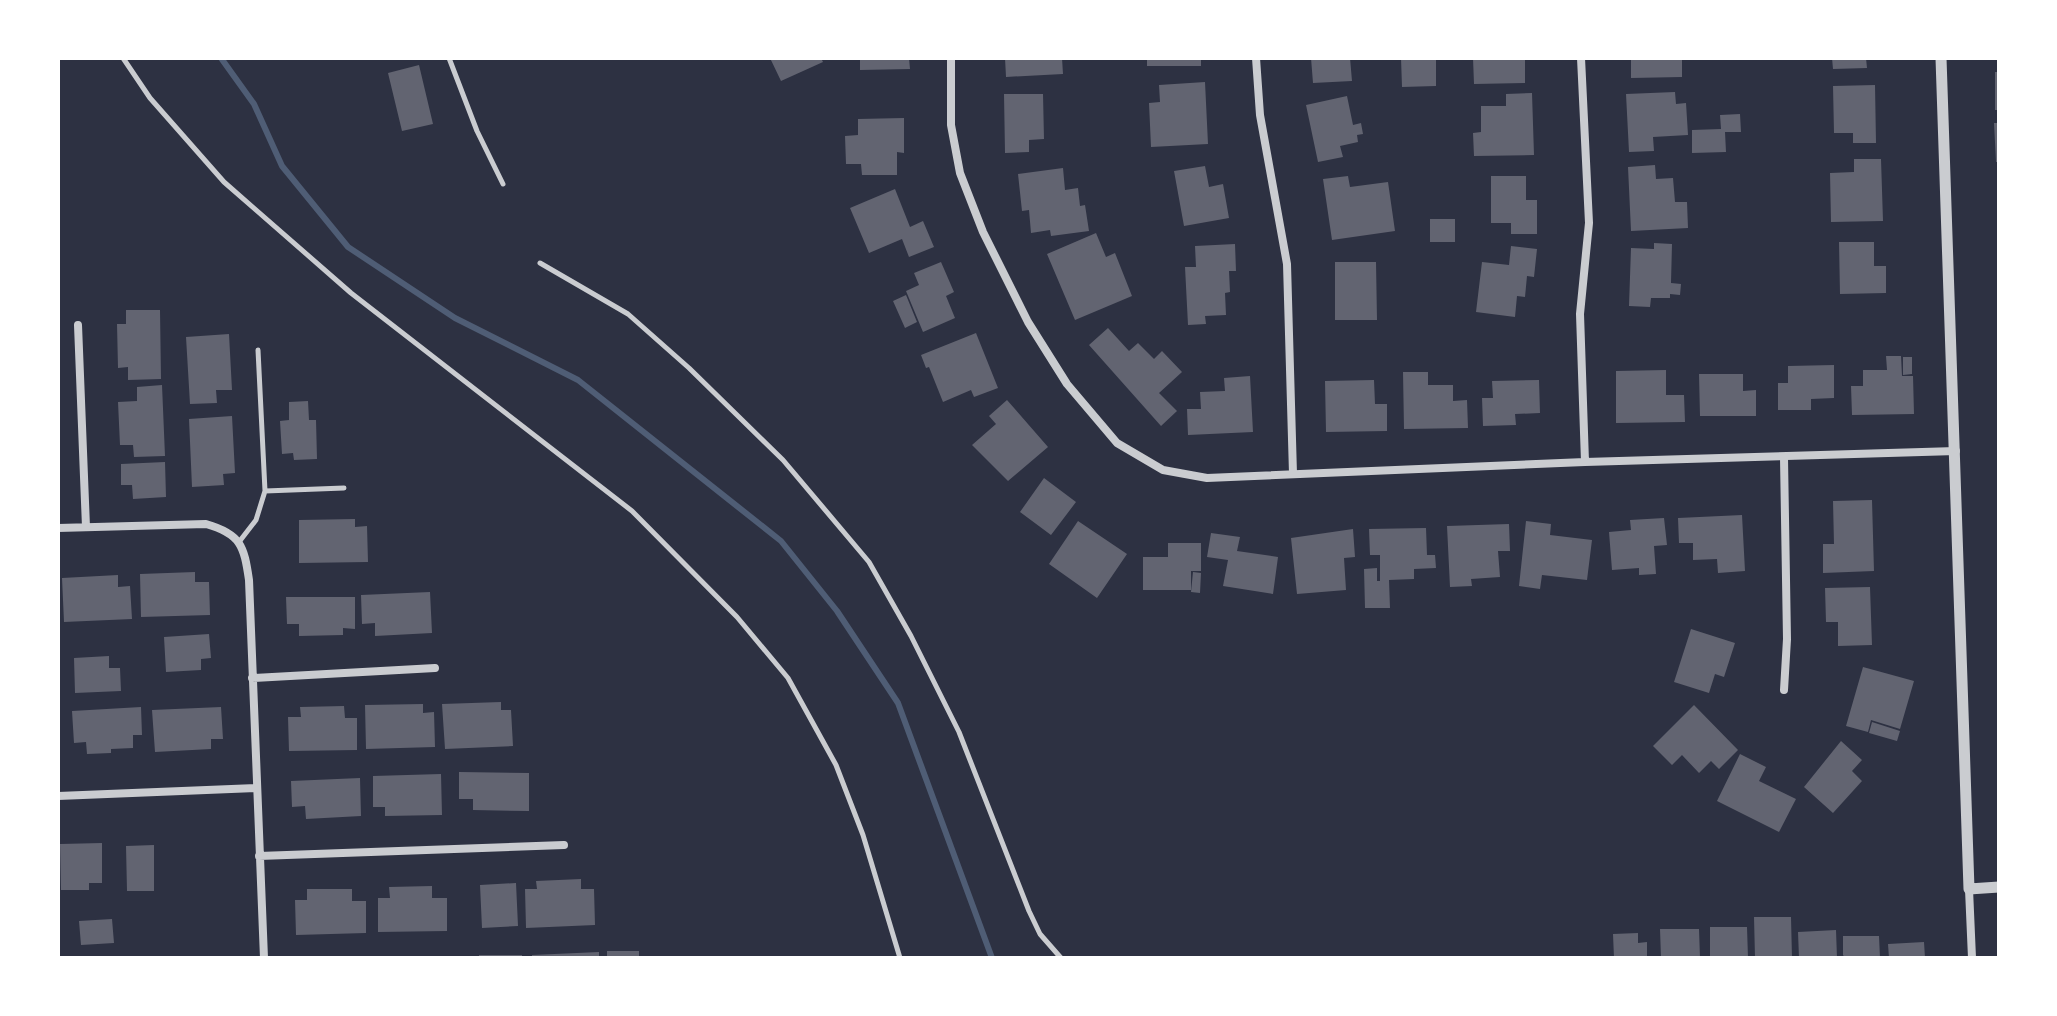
<svg xmlns="http://www.w3.org/2000/svg" width="2057" height="1016" viewBox="0 0 2057 1016" font-family="Inter,sans-serif">
  <style>
    .lines { fill: none; stroke-linecap: round; stroke-linejoin: round }
    .stream { stroke: #4f5d75; stroke-width: 6 }
    .building { fill: #626471 }
    .service { stroke: #caccd0; stroke-width: 5 }
    .minor { stroke: #caccd0; stroke-width: 8 }
    .tertiary { stroke: #caccd0; stroke-width: 11 }
  </style>
  <rect width="100%" height="100%" fill="#2d3142"/>
  <g class="lines">
    <!-- stream -->
    <path class="stream" d="M221,58L254,104L282,166L348,247L455,318L578,380L781,541L837,611L898,703L992,958"/>
  </g>
  <!-- building -->
  <path class="building" d="M770,58H821L823,62L781,81Z
    M860,58H909L910,69L860,70Z
    M1005,58H1062L1063,74L1006,77Z
    M1147,58H1201V66H1147Z
    M1311,58H1350L1352,81L1313,83Z
    M1401,58H1436V86L1402,87Z
    M1473,58H1525V83L1474,84Z
    M1631,58H1682V77L1631,78Z
    M1832,58H1866L1867,68L1833,69Z
    M419,65L433,124L402,131L388,73Z
    M1995,72H1999V110H1995Z
    M1205,82L1208,144L1151,147L1149,103L1160,102L1159,85Z
    M1875,85L1876,143H1853V133H1834L1833,86Z
    M1675,92L1676,104L1686,103L1688,135L1653,137L1654,151L1629,152L1626,94Z
    M1532,93L1534,155L1474,156L1473,133L1481,132V106H1506V94Z
    M1004,94H1043L1044,139L1029,140V152L1005,153Z
    M1347,96L1353,125L1361,123L1363,134L1357,135L1358,142L1340,146L1343,157L1318,162L1306,105Z
    M1740,114L1741,132H1725L1726,152L1692,153V130L1721,129L1720,115Z
    M904,118V153L897,152V175H862L861,164H846L845,136L858,135V119Z
    M1994,123H1999V162H1996Z
    M1854,159H1881L1883,221L1831,222L1830,173L1854,172Z
    M1655,165L1656,179L1673,178L1675,202H1687L1688,228L1631,231L1628,167Z
    M1205,166L1209,187L1223,184L1229,218L1184,226L1174,171Z
    M1063,168L1065,190L1078,188L1080,206L1085,205L1089,231L1051,236L1050,230L1031,233L1029,210L1022,211L1018,174Z
    M1348,176L1350,187L1388,182L1395,231L1332,240L1323,179Z
    M1491,176H1526V200H1537V234H1511V223H1491Z
    M895,189L910,227L923,221L934,247L909,257L902,239L869,253L850,208Z
    M1430,219H1455V242H1430Z
    M1096,233L1106,257L1115,253L1132,296L1075,320L1047,254Z
    M1839,242H1874V266H1886V293L1840,294Z
    M1654,243L1672,244L1671,283L1681,284L1680,295L1670,294V298H1651L1650,307L1629,306L1631,248L1654,249Z
    M1235,244L1236,271H1229L1230,292L1225,293L1226,315L1205,316L1206,324L1188,325L1185,267H1196L1195,246Z
    M1511,246L1537,249L1534,277L1527,276L1525,297L1517,296L1515,317L1476,312L1482,262L1509,265Z
    M941,262L954,292L946,296L955,318L923,332L906,291L919,285L914,273Z
    M1335,262H1376L1377,320H1335Z
    M906,295L917,322L905,328L893,301Z
    M126,310H160L161,379L128,380V367L118,368L117,324H126Z
    M1108,328L1129,351L1138,343L1154,359L1162,351L1182,372L1159,393L1177,411L1161,426L1089,345Z
    M976,333L998,388L974,397L971,390L943,402L929,367L926,368L921,355Z
    M229,334L232,390H216L217,403L190,404L186,337Z
    M1886,356H1901L1902,376H1913L1914,414L1852,415L1851,386H1863V370H1887Z
    M1903,357H1912V374L1903,375Z
    M1834,365V398L1811,399V410H1778V383H1788V366Z
    M1666,370V395H1684L1685,422L1616,423V371Z
    M1403,372H1428V385H1453V401L1467,400L1468,428L1404,429Z
    M1699,374H1743V391L1756,390V416H1700Z
    M1250,376L1253,432L1188,435L1187,409H1201L1200,392L1225,391L1224,378Z
    M1374,380L1375,404H1387V431L1326,432L1325,381Z
    M1539,380L1540,413L1515,414L1516,425L1483,426L1482,398H1493L1492,381Z
    M162,385L165,456L134,457L133,445H120L118,402L137,401V387Z
    M1007,400L1048,447L1008,481L972,445L996,424L989,416Z
    M308,401L309,420H316L317,459L294,460L293,453L282,454L280,421L289,420V402Z
    M232,416L235,473L223,474L224,485L192,487L189,419Z
    M165,462L166,497L133,499L132,485H121V464Z
    M1044,478L1076,502L1051,535L1020,512Z
    M1872,500L1874,571L1823,573V544H1834L1833,501Z
    M1742,515L1745,571L1718,573L1717,559L1693,560V543H1679L1678,518Z
    M1664,518L1667,545L1654,546L1656,574L1639,575V568L1612,570L1609,532L1631,530L1630,520Z
    M355,519V527L367,526L368,562L299,563V520Z
    M1078,521L1127,554L1097,598L1049,564Z
    M1526,521L1551,524L1550,535L1592,540L1587,580L1542,575L1540,589L1519,586Z
    M1509,524L1510,551H1498L1500,577L1471,579L1472,586L1450,587L1447,526Z
    M1426,528L1427,555H1435L1436,568L1414,569V579L1389,580L1390,608H1365L1364,569L1377,568V581H1380V555H1370L1369,529Z
    M1353,529L1355,557L1344,558L1346,590L1297,594L1291,538Z
    M1211,533L1240,537L1237,551L1278,557L1273,594L1223,586L1228,560L1207,557Z
    M1168,543H1201V571H1191V590H1143V557H1168Z
    M195,572V582H209L210,615L141,617L140,574Z
    M1193,572L1201,573L1200,593L1191,592Z
    M118,575V587L130,586L132,619L64,622L62,578Z
    M1870,587L1872,645L1838,646V622H1826L1825,588Z
    M430,592L432,633L375,636V623L362,624L361,595Z
    M286,597H355V629L343,628V635L299,636V624H287Z
    M1691,629L1735,643L1724,677L1715,674L1709,693L1674,682Z
    M209,634L211,658L201,659V670L166,672L164,637Z
    M109,656V668H120L121,691L75,693L74,658Z
    M1863,667L1914,681L1900,729L1871,720L1868,732L1846,726Z
    M501,702V710H511L513,746L445,749L442,704Z
    M423,704V713L434,712L435,747L366,749L365,705Z
    M1694,705L1738,750L1719,769L1711,761L1699,773L1682,755L1672,765L1653,746Z
    M344,706L345,718H357V750L289,751L288,717H301L300,707Z
    M141,707L142,735H133V748L111,749V753L87,754L86,742L74,743L72,711Z
    M221,707L223,739H211V749L155,752L152,710Z
    M1872,722L1900,731L1897,741L1869,733Z
    M1841,741L1862,760L1852,771L1862,781L1833,813L1804,787Z
    M1740,754L1766,767L1759,781L1796,799L1779,832L1717,801Z
    M459,772L529,773V811L473,810V799H459Z
    M441,774L442,815L385,816V807H373V776Z
    M360,778L361,816L306,819L305,806L292,807L291,781Z
    M102,843V883H89V890H61L60,844Z
    M154,845V891H127L126,846Z
    M581,879V889H594L595,925L526,928L525,889H537L536,881Z
    M516,883L518,926L482,928L480,885Z
    M432,886V898H447V931L378,932V898H390L389,887Z
    M307,889H352V901H366V933L296,935L295,900H307Z
    M1754,917H1791L1792,958H1755Z
    M112,919L114,943L81,945L79,921Z
    M1710,927H1747L1748,958H1710Z
    M1660,929H1699L1700,958H1661Z
    M1836,930L1837,958H1799L1798,932Z
    M1638,933V943L1647,942V958H1614L1613,934Z
    M1843,936H1879L1880,958H1845L1843,955Z
    M1924,942L1925,958H1889L1888,944Z
    M607,951H639V958H607Z
    M599,952V958H532V955Z
    M479,955H522V958H479Z"/>
  <g class="lines">
    <!-- service -->
    <path class="service" d="M123,58L150,98L224,182L351,293L632,511L737,617L788,678L836,765L863,835L900,958
      M449,58L477,131L503,184
      M540,263L628,314L689,368L783,460L869,562L911,636L959,732L1029,911L1040,934L1061,958
      M265,491L344,488
      M239,542L256,520L265,491L258,350"/>
    <!-- minor -->
    <path class="minor" d="M951,58V125L960,173L983,232L1028,322L1067,384L1117,443L1163,470L1207,478L1585,462L1956,451
      M1256,58L1260,115L1287,264L1293,474
      M1581,58L1589,223L1580,314L1585,462
      M78,325L86,527
      M1784,458L1787,639L1784,690
      M58,528L206,524C241,534 244,546 249,580L264,958
      M252,678L435,668
      M58,796L257,788
      M259,856L564,845
      M1969,889L1972,958"/>
    <!-- tertiary -->
    <path class="tertiary" d="M1941,58L1969,889L1999,887"/>
  </g>
  <!-- border -->
  <rect width="2057" height="1016" fill="none" stroke="#ffffff" stroke-width="120"/>
</svg>
